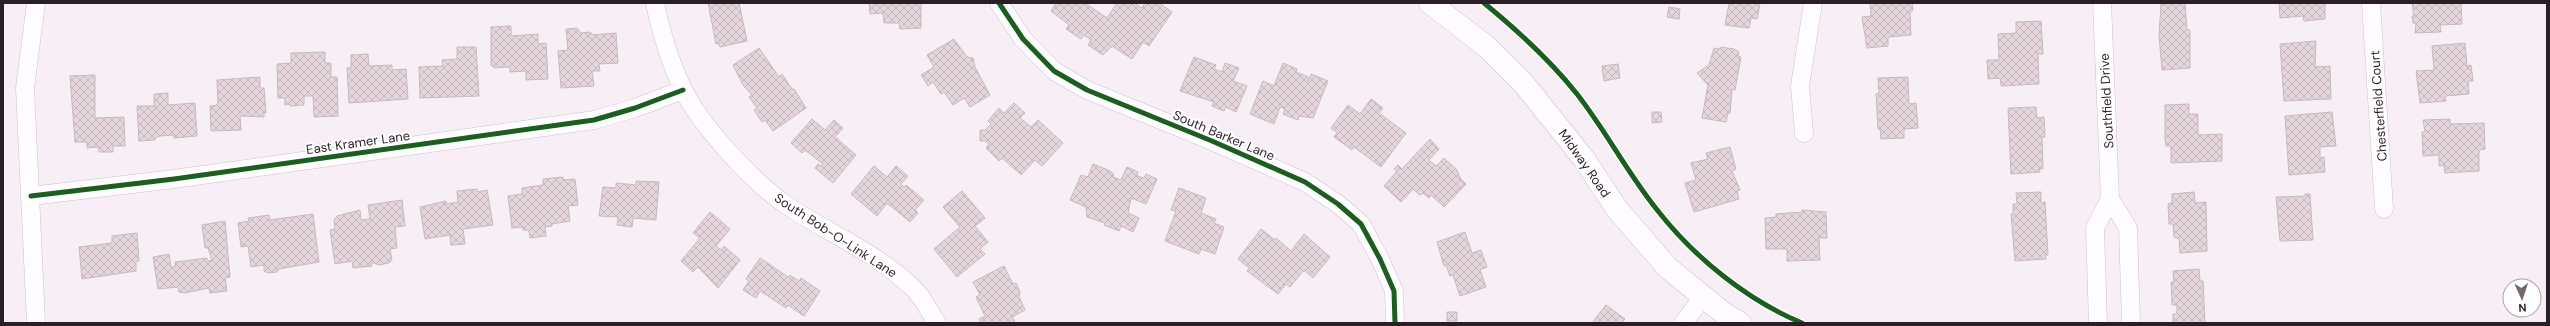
<svg xmlns="http://www.w3.org/2000/svg" width="2550" height="326" viewBox="0 0 2550 326" font-family="'DM Sans',sans-serif">
  <style>
    .building { fill: url(#building-cross-hatch); stroke: #c5babf }
    .lines { fill: none; stroke-linecap: round; stroke-linejoin: round }
    .street-casing { stroke: #ccc3ca; stroke-width: 19 }
    .secondary-casing { stroke: #ccc3ca; stroke-width: 23 }
    .street { stroke: #fefcfe; stroke-width: 18 }
    .secondary { stroke: #fefcfe; stroke-width: 22 }
    .cycleway-casing { stroke: #fff; stroke-width: 8 }
    .cycleway { stroke: #1b5e20; stroke-width: 5 }
    .labels { text-anchor: middle; stroke-width: 4; stroke-linejoin: round; paint-order: stroke }
    .street-label { font-size: 13px; fill: #2a1f27; stroke: #fff }
  </style>
  <defs>
    <pattern id="building-cross-hatch" width="8" height="8" patternUnits="userSpaceOnUse"><rect width="8" height="8" fill="#e5d6db"/><path d="M0 0l8 8M0 8l8-8" fill="none" stroke="#c5b7bc"/></pattern>
  </defs>
  <rect width="100%" height="100%" fill="#f8eef5"/>
  <!-- building -->
  <path class="building" d="M708,3H739L747,41L720,47L719,43L716,44Z
    M869,3H921V28L900,29L899,23H884L883,13L870,14Z
    M1056,3H1085L1107,18L1117,3H1134L1142,8L1145,3H1159L1172,12L1149,46L1143,42L1132,59L1112,46L1103,55L1088,45L1091,40L1084,35L1081,39L1066,29L1069,25L1051,11Z
    M1729,3H1760L1757,19L1751,18L1749,28L1725,25Z
    M1870,3H1912L1913,10L1910,13L1911,35L1888,37V46L1867,48L1862,17L1871,16Z
    M2185,3L2187,30H2190V68L2162,70L2159,36L2161,4Z
    M2279,3H2325V19L2304,21L2303,16L2280,18Z
    M2412,3H2461L2462,24L2440,25L2441,32L2415,33L2416,23H2413L2412,16H2414Z
    M1669,7L1680,9L1679,19L1667,17Z
    M2041,21L2043,54H2038L2039,84L2001,86L2000,78L1988,79L1987,60H1999L1998,34L2016,33V22Z
    M511,26V36L538,34V44L546,43L548,79L526,80V71L510,72V67L494,68V66H491V27Z
    M577,28L581,33L590,32L593,35L616,33L618,63L599,64L600,71H592L594,86L561,88L558,51L568,50L566,29Z
    M954,39L967,57L973,58L975,67L990,95L970,107L964,98L953,105L944,92L941,94L933,82L928,86L921,75L934,67L927,55Z
    M2316,41L2315,67L2330,66L2331,99L2284,101L2280,44Z
    M2465,43L2467,66L2471,65L2473,81H2468L2469,94L2445,96L2446,101L2420,103L2416,71L2434,70L2432,46Z
    M457,47H476L479,96L420,98L419,67L443,66L442,60L457,59Z
    M1721,47L1734,49L1739,52L1738,56L1741,57L1735,90L1732,89L1730,113H1728L1726,122L1702,118L1708,85L1697,73L1709,65L1714,48L1720,49Z
    M759,48L779,77L782,74L792,89H794L806,108L773,131L765,120L762,122L754,110L757,108L749,97L752,95L743,85L733,65Z
    M325,52V63H331V77H337L338,116L314,117L313,96H304V105L290,106V104L285,105V98H278L277,64L291,63V53Z
    M368,54L369,66L392,65V70L406,69L408,99L349,103L347,68H351V55Z
    M1194,57L1216,65L1214,69L1222,72L1225,63L1239,68L1233,81L1247,86L1236,112L1226,107L1224,111L1212,106L1214,102L1180,91Z
    M1283,63L1297,69L1296,72L1308,77V82L1311,74L1328,81L1313,118L1299,116L1298,120L1283,114L1285,109L1280,107L1274,124L1250,114L1263,81L1274,86Z
    M1618,64L1620,78L1604,81L1602,66Z
    M95,75V118L124,117L125,146H113V152H99V147L87,148V142H75L70,76Z
    M260,77V88H264L266,113H264V117L240,116L241,130L211,131L210,106L218,105L217,80Z
    M1908,77L1909,104L1916,103L1918,128L1904,129V138L1881,139L1880,129H1878L1876,94L1879,93L1878,78Z
    M168,93V105L195,103L197,136L174,138V135L160,136L155,138V140L139,141L137,106H154V94Z
    M1371,99L1383,108L1379,113L1406,133L1381,167L1354,147L1352,150L1334,137L1337,133L1331,128L1348,105L1360,114Z
    M1014,103L1025,113L1020,118L1031,127L1038,120L1063,143L1042,166L1035,160L1021,175L1002,158L999,161L986,148L989,144L986,141H980V130H985L991,124L988,121L999,108L1004,113Z
    M2189,104V114H2198V135L2222,134V161L2171,163V146H2166L2165,139V105Z
    M2036,107L2037,118L2044,117L2045,137H2042L2043,169H2039L2040,172L2011,174L2008,108Z
    M1652,112H1661L1662,122L1652,123Z
    M2332,112L2336,146L2320,147V158L2324,157L2325,172L2289,175L2285,116Z
    M812,119L825,130L834,120L843,128L835,137L856,155L833,183L815,168L818,164L821,166L823,164L805,150L802,153L791,143Z
    M2450,119V124L2484,123L2485,149L2479,150V171L2445,173L2444,165L2439,166V155L2423,156L2422,132H2425L2423,120Z
    M1430,139L1439,149L1429,160L1436,166L1444,158L1457,170L1460,178L1466,184L1444,207L1431,195L1429,198L1423,193L1420,195L1413,189L1401,202L1384,186L1397,171L1394,169L1398,165L1402,169Z
    M1730,147L1736,169L1732,171L1740,190L1737,191L1739,199L1694,212L1685,183L1696,180L1691,163L1708,159L1706,153Z
    M1093,164L1108,170L1114,174L1113,177L1121,180L1127,167L1138,172L1137,176L1144,178L1146,174L1157,179L1146,204L1131,198L1128,213L1139,218L1133,232L1121,226L1119,231L1104,225L1105,223L1087,217L1086,207L1070,200L1081,175L1088,177Z
    M874,166L887,177L896,166L908,176L901,184L904,187L906,185L924,200L915,210L918,213L910,222L887,203L877,216L851,194Z
    M563,177V180L575,179L578,205L568,206L570,221L552,224V226L545,227L546,236L530,238L529,230H523V227L512,228L508,196L522,194V188L543,185V179Z
    M636,181L659,182L656,220L633,218L632,227L617,225L618,217L599,216L603,187L616,188V183L636,185Z
    M1179,188L1206,198L1201,213L1216,219L1214,223L1224,227L1215,254L1201,249L1199,254L1165,241L1176,211L1171,210Z
    M477,189V192L487,190L493,225L463,229L465,244L451,245L450,235L425,239L420,207L446,201V204L458,202L457,191Z
    M962,191L985,218L975,226L988,242L980,249L985,254L957,277L934,249L960,227L943,207Z
    M2041,192V203L2045,202L2048,255H2045L2046,259L2015,261L2011,214H2013V204H2017L2016,193Z
    M2194,192L2195,203L2206,202L2207,251L2180,253L2179,239L2174,237L2173,224H2169L2168,204L2172,203V194Z
    M2305,194H2310L2313,240L2280,241L2276,197L2305,196Z
    M402,200L405,226L395,227L397,248L390,249L392,260L389,263L379,265L371,262L372,266L353,268L352,261L335,264L330,230L335,229L334,220L337,216L360,210L361,220L370,219L368,205Z
    M1802,210L1826,212L1827,238H1819L1820,260L1787,261V249H1766L1765,218L1776,217V214L1802,212Z
    M710,212L730,229L716,246L721,250L724,246L740,260L718,288L698,267L693,272L681,261L700,238L693,233Z
    M313,214L319,262L279,269L277,272L268,273L264,271V265L251,267L248,246L241,247L238,223L249,221L248,218L269,215L270,220Z
    M225,221L230,277L225,278L227,291L210,293L209,288L185,293L179,292L178,287L158,289L153,257L169,254L171,267H175V262L207,258L208,261L212,260L208,248H205L202,225Z
    M1261,229L1275,240L1276,238L1291,251L1304,234L1330,257L1313,278L1304,270L1290,287L1286,284L1278,294L1247,271L1249,268L1238,259Z
    M1465,232L1472,253L1481,250L1487,267L1480,270L1486,287L1460,296L1453,275L1450,276L1446,265L1444,266L1437,242Z
    M137,233L139,261H136V271L82,279L79,247L112,243V236Z
    M760,258L788,277L790,275L799,281L801,278L820,291L804,316L788,305L786,308L760,291L756,298L743,290L749,281L746,279Z
    M1004,266L1013,284L1016,283L1020,292L1019,297L1025,310L1012,317L1015,321L1011,323H981L979,319L985,316L976,297L980,295L973,282Z
    M2199,269L2200,281H2203L2205,323H2173V314H2177V305H2172L2171,282H2174L2173,271Z
    M1606,305L1625,319L1621,323H1592Z
    M1447,312H1457V321H1447Z"/>
  <g class="lines">
    <!-- street casing -->
    <g class="street-casing">
      <path id="street" d="M36,3L25,88L36,323
        M655,3C660,29 671,65 683,89C701,127 755,184 789,207C832,235 879,254 915,290C924,299 930,313 937,323
        M999,3L1023,39L1054,71L1087,90L1212,141L1305,182L1338,204L1361,224L1380,259L1394,291L1395,323
        M2102,3L2110,199L2128,228L2131,323
        M2371,3L2384,209
        M1804,133L1800,86L1813,3
        M31,196L174,179L594,120L635,108L683,90
        M1683,323L1704,296
        M2098,323L2095,228L2110,199"/>
    </g>
    <!-- secondary casing -->
    <g class="secondary-casing">
      <path id="secondary" d="M1430,3L1487,47L1524,84L1584,159L1617,209L1668,268L1726,315L1740,323"/>
    </g>
    <!-- street -->
    <use href="#street" class="street"/>
    <!-- secondary -->
    <use href="#secondary" class="secondary"/>
    <!-- cycleway casing -->
    <g class="cycleway-casing">
      <path id="cycleway" d="M999,3L1023,39L1054,71L1087,90L1212,141L1305,182L1338,204L1361,224L1380,259L1394,291L1395,323
        M1484,3C1517,30 1550,60 1577,94C1606,131 1628,174 1658,211C1695,258 1747,300 1802,323
        M31,196L174,179L594,120L635,108L683,90"/>
    </g>
    <!-- cycleway -->
    <use href="#cycleway" class="cycleway"/>
  </g>
  <g class="labels">
    <!-- street labels -->
    <g class="street-label">
      <text transform="translate(2106 101) rotate(-93)" y="5">Southfield Drive</text>
      <text transform="translate(2378 106) rotate(-94)" y="5">Chesterfield Court</text>
      <text transform="translate(1224 135) rotate(23)" y="5">South Barker Lane</text>
      <text transform="translate(358 142) rotate(-8)" y="5">East Kramer Lane</text>
      <text transform="translate(1585 163) rotate(55)" y="5">Midway Road</text>
      <text transform="translate(836 235) rotate(33)" y="5">South Bob-O-Link Lane</text>
    </g>
  </g>
  <!-- border -->
  <rect width="2550" height="326" fill="none" stroke="#2a1f27" stroke-width="8"/>
  <!-- north arrow -->
  <g transform="translate(2522 298) rotate(177)"><circle r="19" fill="#ffffff" stroke="#aaa5a9"/>
  <path d="M0-3L7 15L0 10L-7 15Z" fill="#72676f"/>
  <text y="-6" font-size="11" font-weight="bold" text-anchor="middle" fill="#2a1f27">N</text>
  </g>
</svg>
